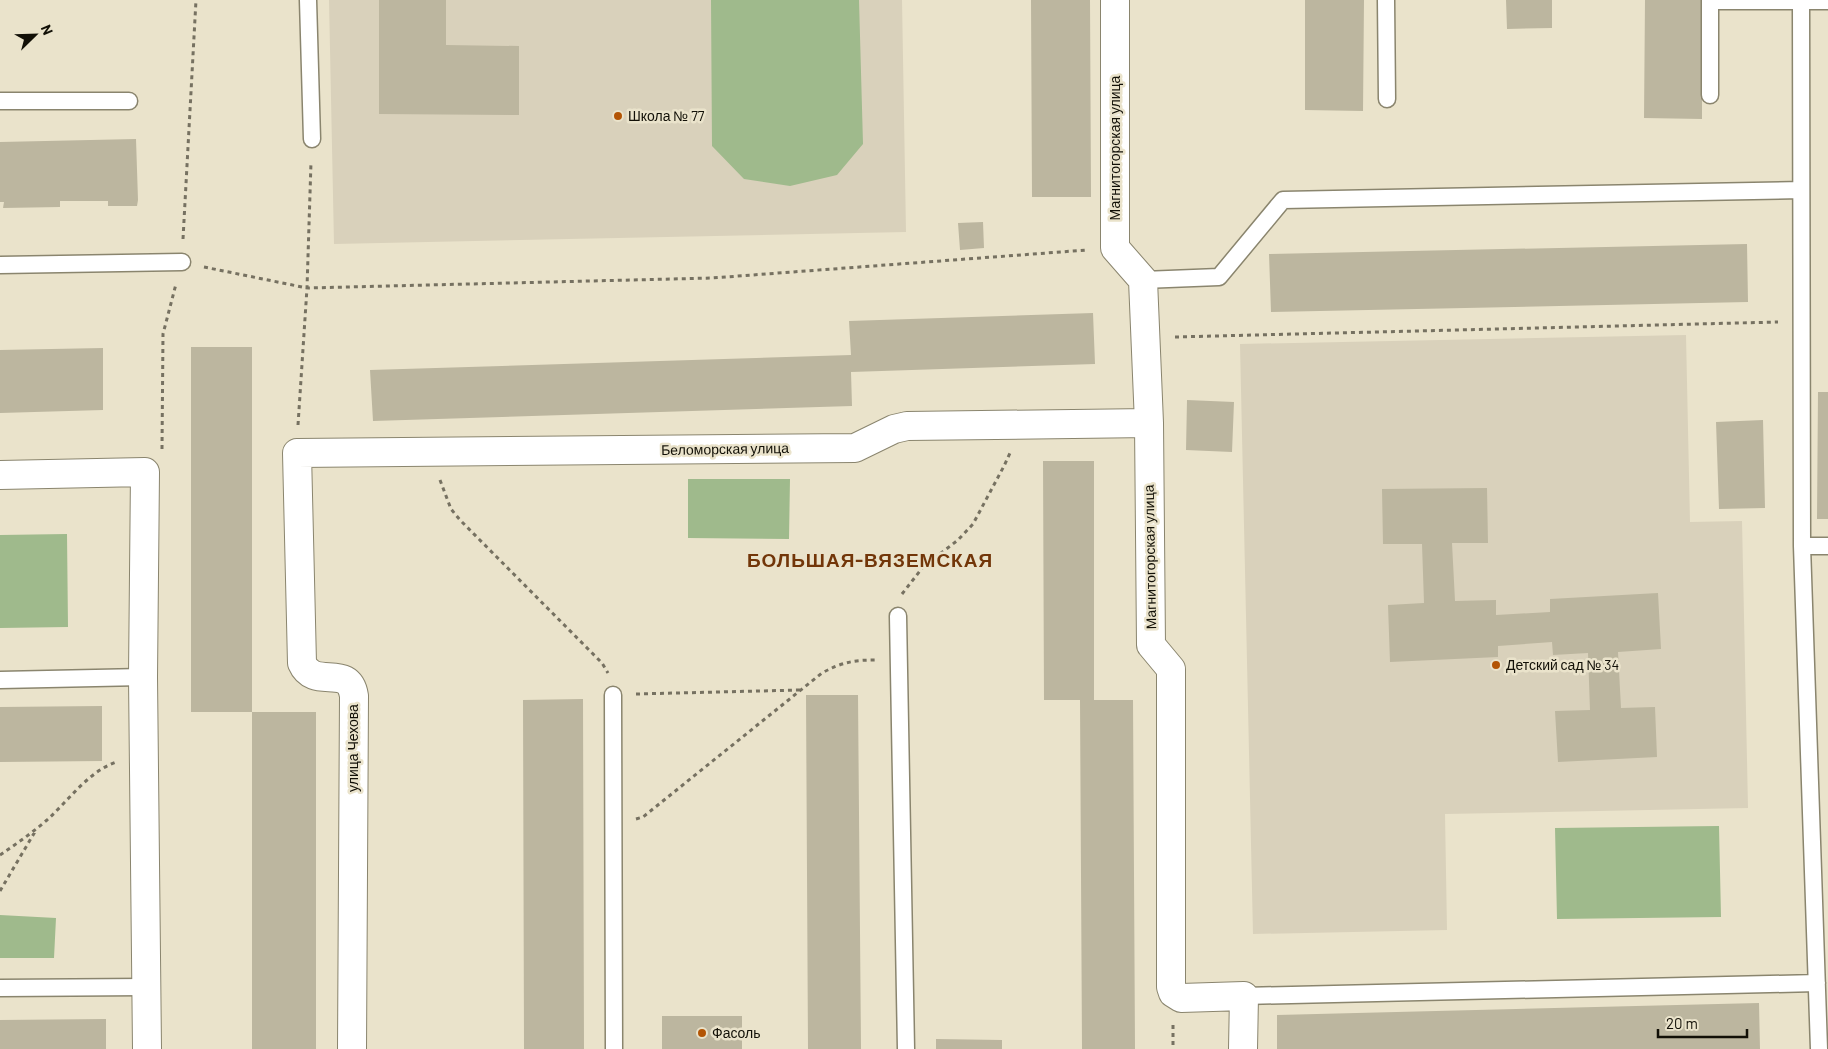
<svg xmlns="http://www.w3.org/2000/svg" width="1828" height="1049" viewBox="0 0 1828 1049" font-family="Barlow,sans-serif">
  <style>
    .education { fill: #d9d1bb }
    .green { fill: #9fba8c }
    .building { fill: #bcb69f }
    .lines { fill: none; stroke-linecap: round; stroke-linejoin: round }
    .lane-casing { stroke: #8a856e; stroke-width: 19 }
    .street-casing { stroke: #8a856e; stroke-width: 30 }
    .path { stroke: #767161; stroke-width: 3; stroke-dasharray: 4 4; stroke-linecap: butt }
    .lane { stroke: #fff; stroke-width: 16 }
    .street { stroke: #fff; stroke-width: 28 }
    .poi-dot { fill: #b35505; stroke: #eae3cb; stroke-width: 2 }
    .labels { text-anchor: middle; stroke-width: 5; stroke-linejoin: round; paint-order: stroke }
    .poi-label { font-size: 14px; fill: #121007; stroke: #eae3cb; text-anchor: start }
    .street-label { font-size: 14px; fill: #121007; stroke: #eae3cb }
    .district-label { font-size: 19px; font-weight: bold; letter-spacing: 1px; fill: #723609; stroke: #eae3cb }
  </style>
  <rect width="100%" height="100%" fill="#eae3cb"/>
  <!-- education -->
  <path class="education" d="M329,0H902L906,232L334,244Z
    M1686,335L1690,522L1742,521L1748,808L1445,814L1447,930L1253,934L1240,344Z"/>
  <!-- green -->
  <path class="green" d="M711,0H859L863,144L837,175L790,186L744,179L712,146Z
    M688,479H790L789,539L688,538Z
    M67,534L68,627L0,628V535Z
    M1719,826L1721,917L1557,919L1555,828Z
    M0,915L56,918L54,958H0Z"/>
  <!-- building -->
  <path class="building" d="M379,0H446V45L519,46V115L379,114Z
    M1031,0H1090L1091,197H1032Z
    M1305,0H1364L1363,111L1305,110Z
    M1506,0H1552V28L1507,29Z
    M1645,0H1702V119L1644,118Z
    M136,139L138,200L137,206H108V201H60V207L3,208L4,202H0V142Z
    M983,222L984,248L960,250L958,223Z
    M1747,244L1748,302L1271,312L1269,254Z
    M1093,313L1095,364L851,372L852,406L373,421L370,370L851,355L849,321Z
    M191,347H252V712H191Z
    M103,348V410L0,413V350Z
    M1818,392H1828V519H1817Z
    M1187,400L1234,402L1232,452L1186,450Z
    M1763,420L1765,508L1719,509L1716,422Z
    M1043,461H1094V700H1133L1135,1049H1082L1080,700H1044Z
    M1487,488L1488,543H1452L1455,601L1496,600V615L1550,612V599L1658,593L1661,649L1618,652L1621,708L1655,707L1657,757L1558,762L1555,711L1590,710L1588,653L1553,655L1552,642L1498,646V657L1390,662L1388,605L1424,603L1422,544H1383L1382,489Z
    M806,695H858L861,1049H808Z
    M583,699L584,1049H524L523,700Z
    M102,706V761L0,762V707Z
    M252,712H316V1049H252Z
    M1759,1003L1760,1049H1277V1015Z
    M662,1016H742V1049H662Z
    M106,1019V1049H0V1020Z
    M936,1039L1002,1040V1049H936Z"/>
  <g class="lines">
    <!-- lane casing -->
    <g class="lane-casing">
      <path id="lane" d="M308,0L312,139
        M1386,0L1387,99
        M1710,0V95
        M1710,1H1801
        M0,101H129
        M0,265L182,262
        M1143,280L1219,277L1283,200L1801,190
        M1802,546H1828
        M898,616L906,1049
        M0,680L143,677
        M613,695L614,1049
        M0,988L146,987
        M1244,996L1817,983
        M1819,1049L1802,546L1801,1H1828"/>
    </g>
    <!-- street casing -->
    <g class="street-casing">
      <path id="street" d="M1115,0V248L1143,280L1149,423L1151,645L1171,669V987L1173,993L1181,998L1244,996L1243,1049
        M0,475L145,472L143,677L147,1049
        M352,1049L354,696C349,662 314,691 302,663L297,453L855,448L894,429L907,426L1149,423"/>
    </g>
    <!-- path -->
    <path class="path" d="M183,239L196,0
      M204,267L307,288L712,278L1087,250
      M1175,337L1778,322
      M298,425L307,288L311,162
      M162,449L163,334L176,284
      M440,480L451,509L460,520L602,663L608,673
      M902,594L923,567L958,540L973,524L1004,466L1010,453
      M636,694L800,690
      M636,819L643,817L822,673C842,662 854,660 876,660
      M0,855C16,844 32,833 47,820C69,800 88,772 116,762
      M0,891L36,830
      M1173,1025V1049"/>
    <!-- lane -->
    <use href="#lane" class="lane"/>
    <!-- street -->
    <use href="#street" class="street"/>
  </g>
  <!-- markers -->
  <g class="poi-dot">
    <circle cx="618" cy="116" r="5"/>
    <circle cx="1496" cy="665" r="5"/>
    <circle cx="702" cy="1033" r="5"/>
  </g>
  <g class="labels">
    <!-- poi labels -->
    <g class="poi-label">
      <text x="628" y="121">Школа № 77</text>
      <text x="1506" y="670">Детский сад № 34</text>
      <text x="712" y="1038">Фасоль</text>
    </g>
    <!-- street labels -->
    <g class="street-label">
      <text transform="translate(1115 148) rotate(-90)" y="5">Магнитогорская улица</text>
      <text transform="translate(725 449) rotate(-1)" y="5">Беломорская улица</text>
      <text transform="translate(1150 557) rotate(-91)" y="5">Магнитогорская улица</text>
      <text transform="translate(353 748) rotate(-90)" y="5">улица Чехова</text>
    </g>
    <!-- district labels -->
    <g class="district-label">
      <text x="870" y="567">БОЛЬШАЯ-ВЯЗЕМСКАЯ</text>
    </g>
  </g>
  <!-- north arrow -->
  <g transform="translate(35 35) rotate(67)" stroke="#eae3cb" stroke-width="4" paint-order="stroke">
  <path d="M0-4L9 19L0 12L-9 19Z" fill="#121007"/>
  <text y="-8" font-size="14" font-weight="bold" text-anchor="middle" fill="#121007">N</text>
  </g>
  <!-- scale -->
  <path d="M1658 1029v8h89v-8" fill="none" stroke="#121007" stroke-width="2.5"/>
  <text x="1666" y="1029" font-size="15" fill="#121007" stroke="#eae3cb" stroke-width="4" paint-order="stroke">20 m</text>
</svg>
